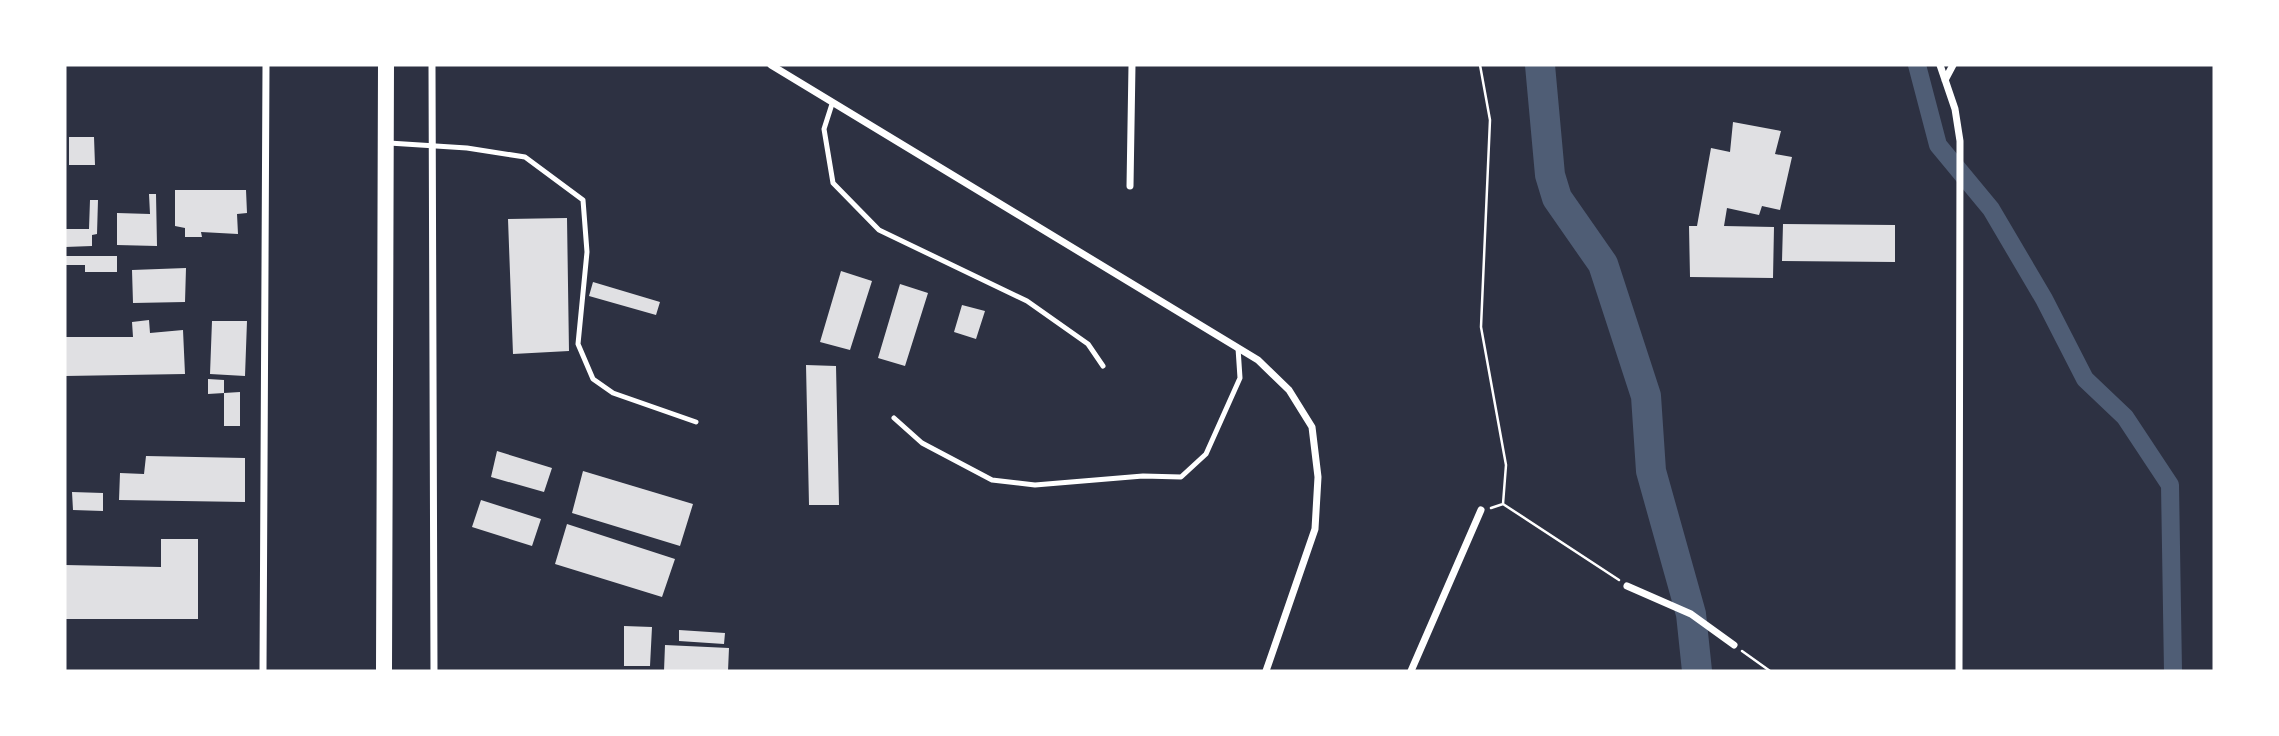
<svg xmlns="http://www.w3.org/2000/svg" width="2279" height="736" viewBox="0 0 2279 736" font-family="Mulish,sans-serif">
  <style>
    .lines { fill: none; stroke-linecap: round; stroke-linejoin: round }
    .canal { stroke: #4f5d75; stroke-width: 18 }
    .river { stroke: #4f5d75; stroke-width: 30 }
    .building { fill: #e0e0e3 }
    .path { stroke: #fff; stroke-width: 2.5 }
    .service { stroke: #fff; stroke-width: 5 }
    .minor { stroke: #fff; stroke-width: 7 }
    .trunk { stroke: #fff; stroke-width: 16 }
  </style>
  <rect width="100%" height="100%" fill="#2d3142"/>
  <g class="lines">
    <!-- canal -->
    <path class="canal" d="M1917,65L1938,145L1991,209L2044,299L2085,379L2125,417L2170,485L2173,671"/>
    <!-- river -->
    <path class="river" d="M1540,65L1550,175L1557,198L1603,264L1646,396L1651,471L1691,614L1697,671"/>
  </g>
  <!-- building -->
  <path class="building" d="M1733,122L1781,131L1775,154L1792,157L1780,210L1762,206L1759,215L1727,208L1724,226L1774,227L1773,278L1690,277L1689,226H1697L1711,148L1730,152Z
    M69,137H94L95,165H69Z
    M175,190H246L247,213L237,214L238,234L201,232L202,237H185V228L175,226Z
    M149,194H156L157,246L117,245V213L150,214Z
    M90,200H98L97,234L92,235V246L65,247V229H89Z
    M567,218L569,351L513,354L508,219Z
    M1783,224L1895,225V262L1782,261Z
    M65,256H117V272H85V265H65Z
    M186,268L185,302L133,303L132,270Z
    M841,271L872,281L850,350L820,342Z
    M593,282L660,302L656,315L589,296Z
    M900,284L928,293L905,366L878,358Z
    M962,305L985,311L976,339L954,332Z
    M149,320L150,333L183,330L185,374L65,376V337H133L132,322Z
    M212,321H247L245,376L210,374Z
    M806,365L836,366L839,505H809Z
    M208,379L224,380V393L208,394Z
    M240,392V426H224V393Z
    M497,451L552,468L544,492L491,477Z
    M146,456L245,458V502L119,500L120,473L144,474Z
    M583,471L693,504L680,546L572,513Z
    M72,492L103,493V511L73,510Z
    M481,500L541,519L532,546L472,527Z
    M567,524L675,559L662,597L555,564Z
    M161,539H198V619H65V565L161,567Z
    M624,626L652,627L650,666H624Z
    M679,630L725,633L724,644L679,641Z
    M665,645L729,648L728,671H664Z"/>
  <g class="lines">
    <!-- path -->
    <path class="path" d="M1480,65L1490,120L1481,327L1506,465L1503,504
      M1491,508L1503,504L1619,580
      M1742,651L1770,671"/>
    <!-- service -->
    <path class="service" d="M832,104L824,129L833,183L879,230L1027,301L1088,344L1103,366
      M389,143L467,148L525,157L583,200L587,252L578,344L593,379L613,393L696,422
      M894,418L922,443L992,480L1035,485L1143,476L1181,477L1206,454L1240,378L1238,348"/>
    <!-- minor -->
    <path class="minor" d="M432,65L434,671
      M771,65L1258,360L1289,390L1312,427L1318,477L1315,529L1266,671
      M1940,65L1955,109L1960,141L1959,671
      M1945,80L1953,65
      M1130,186L1132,65
      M1627,586L1691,614L1734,645
      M263,671L266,65
      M1411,671L1481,510"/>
    <!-- trunk -->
    <path class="trunk" d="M384,671L386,65"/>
  </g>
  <!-- border -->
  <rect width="2279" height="736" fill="none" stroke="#ffffff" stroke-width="133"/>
</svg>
